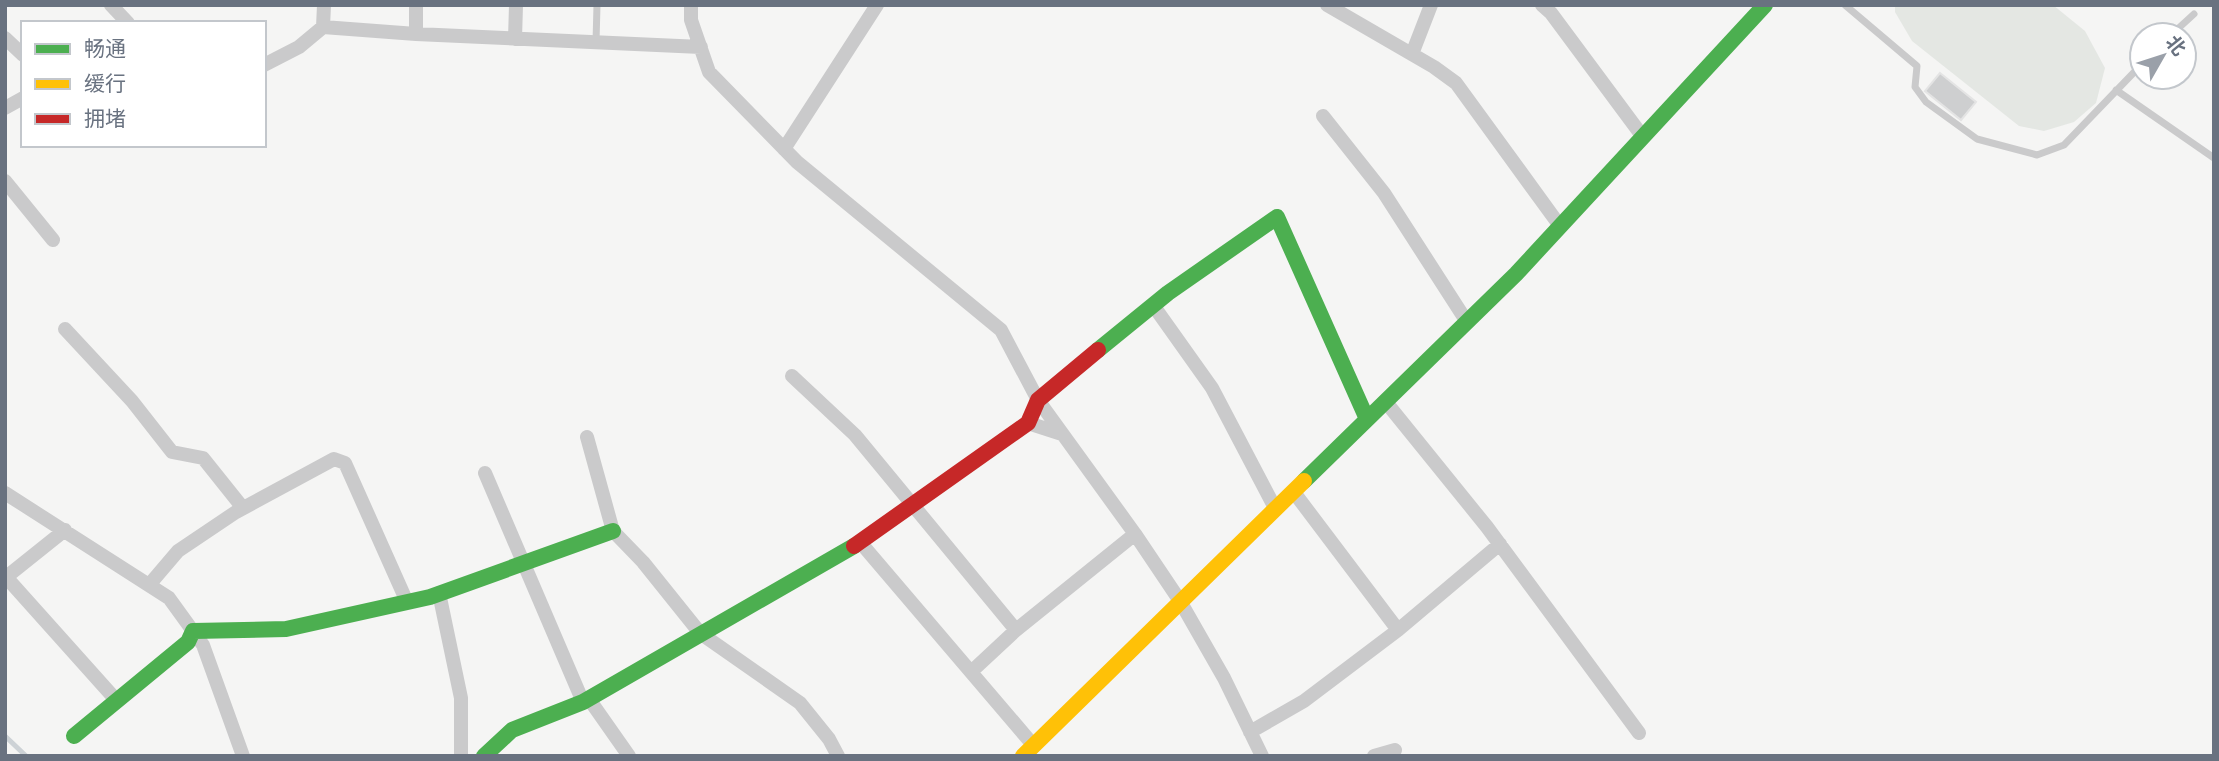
<svg xmlns="http://www.w3.org/2000/svg" width="2219" height="761" viewBox="0 0 2219 761" font-family="'Space Grotesk','Noto Sans SC',sans-serif">
  <style>
    .green { fill: #e4e7e3 }
    .lines { fill: none; stroke-linecap: round; stroke-linejoin: round }
    .stream { stroke: #cdd2d6; stroke-width: 5 }
    .building { fill: #cecfd0; stroke: #e4e4e4; stroke-width: 2 }
    .lane { stroke: #cacacb; stroke-width: 7 }
    .street { stroke: #cacacb; stroke-width: 14 }
    .fast { stroke: #4caf50; stroke-width: 16 }
    .slow { stroke: #ffc107; stroke-width: 16 }
    .jam { stroke: #c62828; stroke-width: 16 }
  </style>
  <rect width="100%" height="100%" fill="#f5f5f4"/>
  <!-- green -->
  <path class="green" d="M1895,5H2053L2085,31L2105,68L2096,103L2074,122L2044,131L2019,126L1912,41L1895,12Z"/>
  <g class="lines">
    <!-- stream -->
    <path class="stream" d="M5,736L26,756"/>
  </g>
  <!-- building -->
  <path class="building" d="M1940,73L1976,102L1961,120L1925,91Z"/>
  <g class="lines">
    <!-- lane -->
    <path class="lane" d="M1845,5L1917,66L1915,87L1926,102L1977,139L2037,155L2064,145L2142,64
      M2171,35L2194,14
      M596,42L597,5
      M2116,90L2214,158"/>
    <!-- street -->
    <path class="street" d="M111,5L128,23
      M324,5L323,27L416,34L701,47
      M416,5V34
      M691,5V20L709,72L797,162L1001,330L1038,400L1135,534L1180,601L1224,678L1262,756
      M1327,5L1434,67L1456,83L1560,226
      M1542,5L1551,13L1643,137
      M5,38L23,55
      M515,39L516,5
      M1412,54L1431,5
      M264,65L299,47L323,27
      M5,108L23,98
      M1323,116L1384,193L1467,322
      M784,149L877,5
      M5,181L53,240
      M1153,305L1212,388L1275,508
      M65,329L132,401L172,452L203,458L243,508
      M792,376L855,435L1016,630
      M1385,401L1487,527L1639,733
      M1028,423L1062,434
      M587,437L613,531L643,562L700,633L800,703L829,739L838,756
      M485,473L583,702
      M1293,491L1398,630
      M5,493L169,598L203,645L243,756
      M860,542L1034,746
      M6,577L117,701
      M5,578L65,530
      M149,585L178,551L236,512L334,459L345,463L407,602
      M439,593L461,698V756
      M971,672L1016,630L1135,534
      M589,699L629,756
      M1250,732L1304,701L1398,630L1500,544
      M1374,756L1395,750"/>
    <!-- fast -->
    <path class="fast" d="M1098,350L1168,293L1277,217L1367,419
      M1304,481L1516,274L1765,5
      M74,736L188,642L193,631L286,629L430,597L613,531
      M484,756L512,730L583,702L854,546"/>
    <!-- slow -->
    <path class="slow" d="M1023,756L1304,481"/>
    <!-- jam -->
    <path class="jam" d="M854,546L1028,423L1038,400L1098,350"/>
  </g>
  <!-- border -->
  <rect width="2219" height="761" fill="none" stroke="#697280" stroke-width="14"/>
  <!-- legend -->
  <rect x="21" y="21" width="245" height="126" fill="#ffffff" stroke="#c3c7cc" stroke-width="2"/>
  <rect x="35" y="44" width="35" height="10" fill="#4caf50" stroke="#c3c7cc" stroke-width="2"/>
  <text x="84" y="56" font-size="21" fill="#697280">畅通</text>
  <rect x="35" y="79" width="35" height="10" fill="#ffc107" stroke="#c3c7cc" stroke-width="2"/>
  <text x="84" y="91" font-size="21" fill="#697280">缓行</text>
  <rect x="35" y="114" width="35" height="10" fill="#c62828" stroke="#c3c7cc" stroke-width="2"/>
  <text x="84" y="126" font-size="21" fill="#697280">拥堵</text>
  <!-- north arrow -->
  <g transform="translate(2163 56) rotate(51)"><circle r="33" fill="#ffffff" stroke="#c3c7cc" stroke-width="2"/>
  <path d="M0-5L12 26L0 18L-12 26Z" fill="#9aa0a9"/>
  <text y="-10" font-size="19" font-weight="bold" text-anchor="middle" fill="#697280">北</text>
  </g>
</svg>
